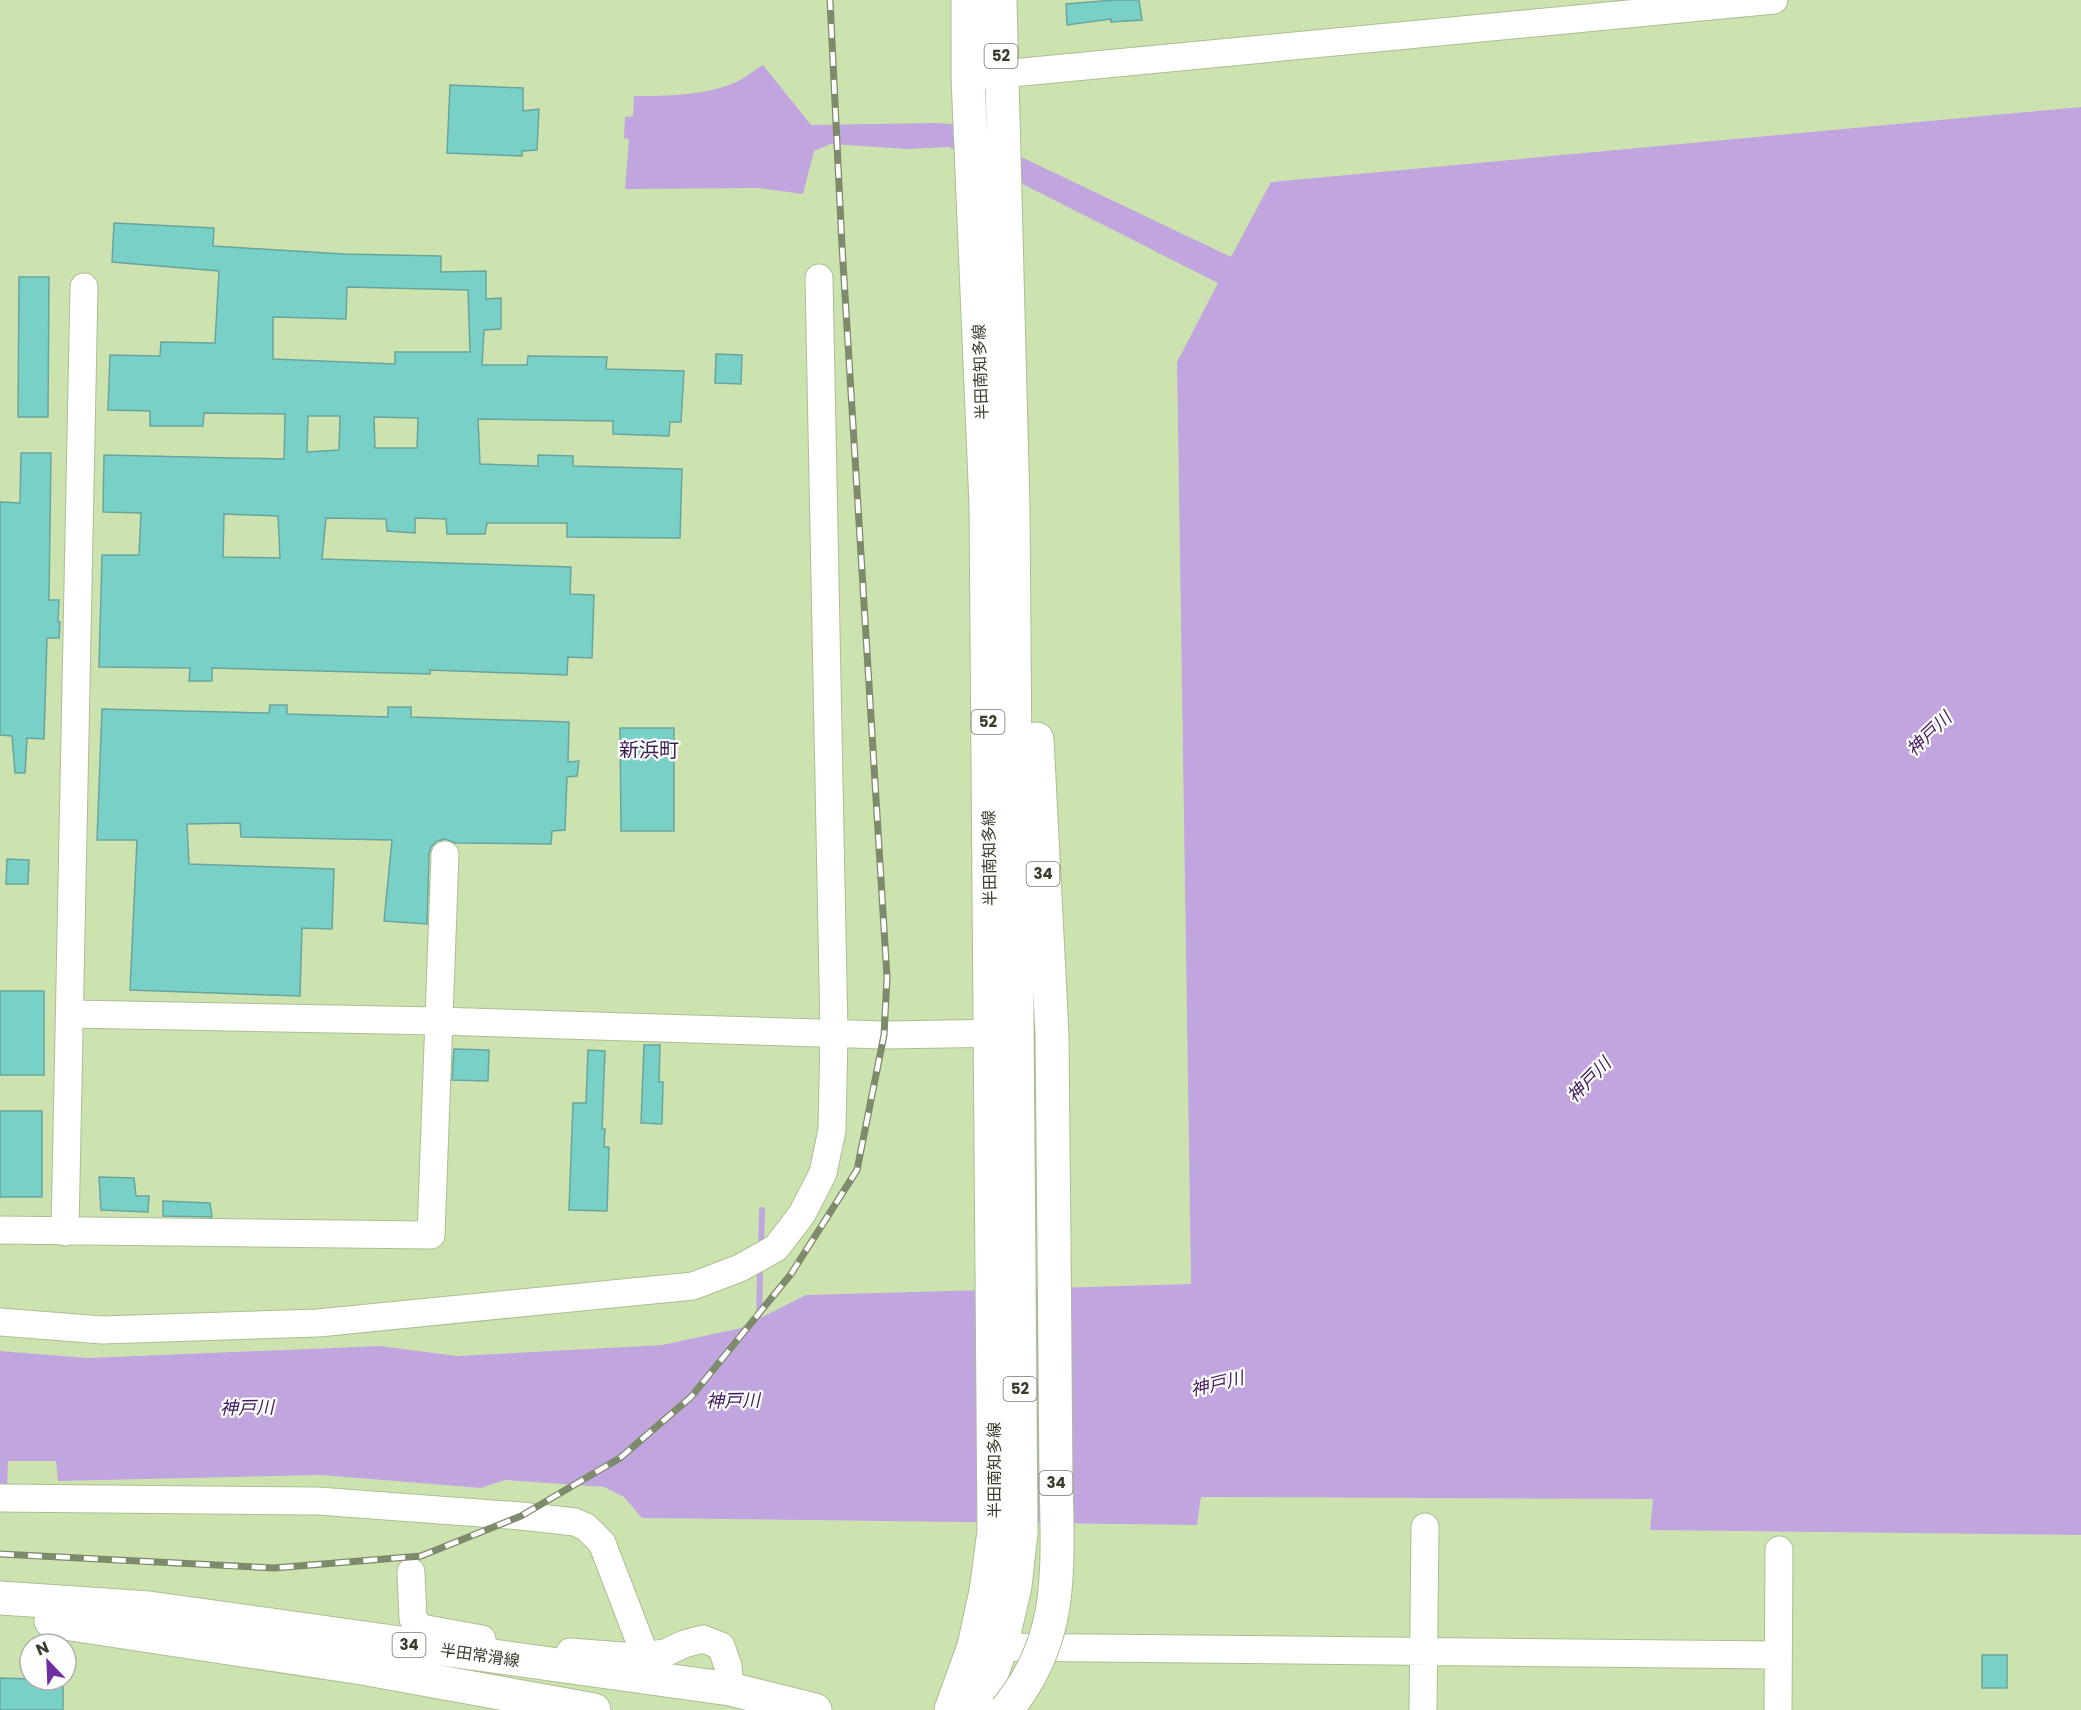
<svg xmlns="http://www.w3.org/2000/svg" width="2081" height="1710" viewBox="0 0 2081 1710" font-family="Poppins,'Noto Sans JP',sans-serif">
  <style>
    .built { fill: #cde3af; fill-rule: evenodd }
    .water { fill: #c1a5de }
    .lines { fill: none; stroke-linecap: round; stroke-linejoin: round }
    .stream { stroke: #c1a5de; stroke-width: 6 }
    .building { fill: #79d0c7; stroke: #69a59e; stroke-width: 1.5; fill-rule: evenodd }
    .minor-casing { stroke: #abbe93; stroke-width: 29 }
    .major-casing { stroke: #abbe93; stroke-width: 35 }
    .minor { stroke: #fff; stroke-width: 27 }
    .major { stroke: #fff; stroke-width: 33 }
    .rail-casing { stroke: #7e8a6c; stroke-width: 7 }
    .rail { stroke: #fff; stroke-width: 4.5; stroke-dasharray: 14; stroke-linecap: butt }
    .major-bridge-casing { stroke: #abbe93; stroke-width: 35; stroke-linecap: butt }
    .major-bridge { stroke: #fff; stroke-width: 33 }
    .labels { text-anchor: middle; stroke-width: 4.5; stroke-linejoin: round; paint-order: stroke }
    .shield { fill: #fff; stroke: #73786b; stroke-width: 1.5 }
    .shield-label { font-size: 15px; font-weight: bold; fill: #373e2c }
    .street-label { font-size: 16px; fill: #373e2c; stroke: #fff }
    .water-label { font-size: 18px; font-style: italic; fill: #411b5e; stroke: #fff }
    .quarter-label { font-size: 20px; fill: #3c1e56; stroke: #fff }
  </style>
  <rect width="100%" height="100%" fill="#d9edc0"/>
  <!-- built -->
  <path class="built" d="M0,0H2081V107L1271,182L1177,362L1191,1284L806,1295L741,1328L662,1345L457,1356L380,1346L88,1358L0,1351Z
    M8,1461H57L58,1481L321,1475L481,1488L505,1480L604,1487L624,1497L642,1518L1197,1525L1201,1497L1653,1499L1650,1530L2081,1535V1710H0V1491H7ZM30,1644H66V1680H30Z"/>
  <!-- water -->
  <path class="water" d="M763,65L811,125L936,123L952,124L1231,257L1271,182L2081,107V1535L1650,1530L1653,1499L1201,1497L1197,1525L642,1518L624,1497L604,1487L505,1480L481,1488L321,1475L58,1481L56,1461H8L7,1491H0V1351L88,1358L380,1346L457,1356L662,1345L741,1328L806,1295L1191,1284L1177,362L1218,283L949,147L907,149L831,144L814,151L803,194L758,188L625,189L629,139L624,138L625,117L633,116L634,96C667,96 705,96 736,82C745,78 754,70 763,65Z"/>
  <g class="lines">
    <!-- stream -->
    <path class="stream" d="M761,1249L762,1210
      M759,1327L760,1265"/>
  </g>
  <!-- building -->
  <path class="building" d="M1115,0H1139L1142,20L1111,22V19L1067,25L1066,4Z
    M450,85L523,88V111L539,109L537,150L522,151V156L447,153Z
    M114,223L214,228L213,246L343,254L441,256V272L486,271V299L501,298V329L484,330L482,365H527L528,356L607,357L606,369L684,371L681,422H670L669,436L613,434V421L478,419L480,464L538,466V455L573,456V466L682,469L680,538L567,537V523H487L485,534H447L446,519L415,518V533L387,531L386,519L326,518L322,559L571,567L570,594L594,595L592,658L568,657L567,675L430,670V674L212,668V681H189L190,668L99,667L102,555H139L141,513L103,512L104,455L284,459L285,414L204,413L203,426H150V411L108,410L110,355L160,356L161,342L215,343L219,271L112,262ZM347,287L468,290L470,352H395V364L273,359V317L346,319ZM308,416H340L339,450L307,452ZM374,417L418,418L417,448H375ZM224,514L278,516L280,558L223,557Z
    M19,277H49L48,417H18Z
    M716,354L742,355L741,384L715,383Z
    M21,453H51L49,600H59L58,622H60L59,638H47L44,739L27,738L25,773H15L12,736L0,735V502L20,503Z
    M270,705H287V714L388,717V707H411V717L569,722L568,762L579,761L577,776L567,777L565,830L552,831L551,844L455,843L445,839L437,841L431,847L429,854L427,924L384,921L392,840L241,837L240,823L187,824L189,864L334,869L332,929L302,928L300,996L130,990L137,840H97L102,709L269,713Z
    M620,728H674V831H621Z
    M7,859L29,860L28,884H6Z
    M0,991H44V1075H0Z
    M644,1045H660L659,1082H663L662,1124L641,1123Z
    M454,1049L489,1050L488,1081L452,1080Z
    M588,1050L605,1051L602,1129H605L604,1147H609L607,1211L569,1210L573,1103H586Z
    M0,1111H42V1197H0Z
    M99,1177L134,1178L136,1196H149L148,1212L101,1210Z
    M163,1201L210,1203L212,1217L163,1216Z
    M1982,1655H2007V1688H1982Z
    M0,1678L63,1680V1710H0Z"/>
  <g class="lines">
    <!-- minor casing -->
    <g class="minor-casing">
      <path id="minor" d="M981,76L1774,0
        M71,1014L438,1021L884,1035L1008,1033
        M0,1230L431,1235L445,855
        M65,1232L84,287
        M0,1322L102,1330L318,1323L693,1286L740,1268L776,1248L802,1214L823,1173L832,1130L834,1033L819,278
        M0,1498L318,1501L521,1516L575,1522L586,1527L602,1543L645,1655
        M411,1572L413,1619L421,1628L482,1639
        M1001,1647L1778,1655
        M570,1652L635,1657L665,1653L684,1644L703,1639L721,1646L728,1666L730,1689
        M1423,1710L1425,1527
        M1778,1710L1779,1550"/>
    </g>
    <!-- major casing -->
    <g class="major-casing">
      <path id="major" d="M1037,739L1052,1034L1054,1243
        M0,1598L149,1608L730,1689L815,1710
        M51,1621L362,1668L594,1710
        M951,1710L974,1646L986,1591L994,1532L986,505L968,77V0
        M979,1710L1001,1647L1015,1586L1021,1533L1013,507L1000,0"/>
    </g>
    <!-- minor -->
    <use href="#minor" class="minor"/>
    <!-- major -->
    <use href="#major" class="major"/>
    <!-- rail casing -->
    <g class="rail-casing">
      <path id="rail" d="M0,1554L274,1568L421,1556L521,1516L620,1458L691,1397L791,1274L857,1170L884,1035L887,977L842,246L830,0"/>
    </g>
    <!-- rail -->
    <use href="#rail" class="rail"/>
    <!-- major-bridge casing -->
    <g class="major-bridge-casing">
      <path id="major-bridge" d="M1006,1710C1027,1685 1041,1658 1049,1626C1060,1584 1057,1524 1056,1480C1055,1401 1055,1322 1054,1243"/>
    </g>
    <!-- major-bridge -->
    <use href="#major-bridge" class="major-bridge"/>
  </g>
  <g class="labels">
    <!-- shield labels -->
    <g class="shield">
      <rect x="984.5" y="44" width="33" height="24" rx="4.5"/>
      <rect x="971.5" y="710" width="33" height="24" rx="4.5"/>
      <rect x="1026.5" y="862" width="33" height="24" rx="4.5"/>
      <rect x="1003.5" y="1377" width="33" height="24" rx="4.5"/>
      <rect x="1039.5" y="1471" width="33" height="24" rx="4.5"/>
      <rect x="392.5" y="1633" width="33" height="24" rx="4.5"/>
    </g>
    <g class="shield-label">
      <text x="1001" y="61">52</text>
      <text x="988" y="727">52</text>
      <text x="1043" y="879">34</text>
      <text x="1020" y="1394">52</text>
      <text x="1056" y="1488">34</text>
      <text x="409" y="1650">34</text>
    </g>
    <!-- street labels -->
    <g class="street-label">
      <text transform="translate(980 372) rotate(-92)" y="6">半田南知多線</text>
      <text transform="translate(989 858) rotate(-91)" y="6">半田南知多線</text>
      <text transform="translate(994 1470) rotate(-90)" y="6">半田南知多線</text>
      <text transform="translate(480 1655) rotate(8)" y="6">半田常滑線</text>
    </g>
    <!-- water labels -->
    <g class="water-label">
      <text transform="translate(1929 734) rotate(-44)" y="6">神戸川</text>
      <text transform="translate(1589 1080) rotate(-46)" y="6">神戸川</text>
      <text transform="translate(1217 1384) rotate(-14)" y="6">神戸川</text>
      <text transform="translate(733 1401) rotate(-1)" y="6">神戸川</text>
      <text transform="translate(247 1408) rotate(-1)" y="6">神戸川</text>
    </g>
    <!-- quarter labels -->
    <g class="quarter-label">
      <text x="649" y="757">新浜町</text>
    </g>
  </g>
  <!-- north arrow -->
  <g transform="translate(48 1662) rotate(337)"><circle r="28" fill="#ffffff" stroke="#afb2ab" stroke-width="1.5"/>
  <path d="M0-4.5L10 22L0 15L-10 22Z" fill="#712ea3"/>
  <text y="-9" font-size="16" font-weight="bold" text-anchor="middle" fill="#373e2c">N</text>
  </g>
</svg>
